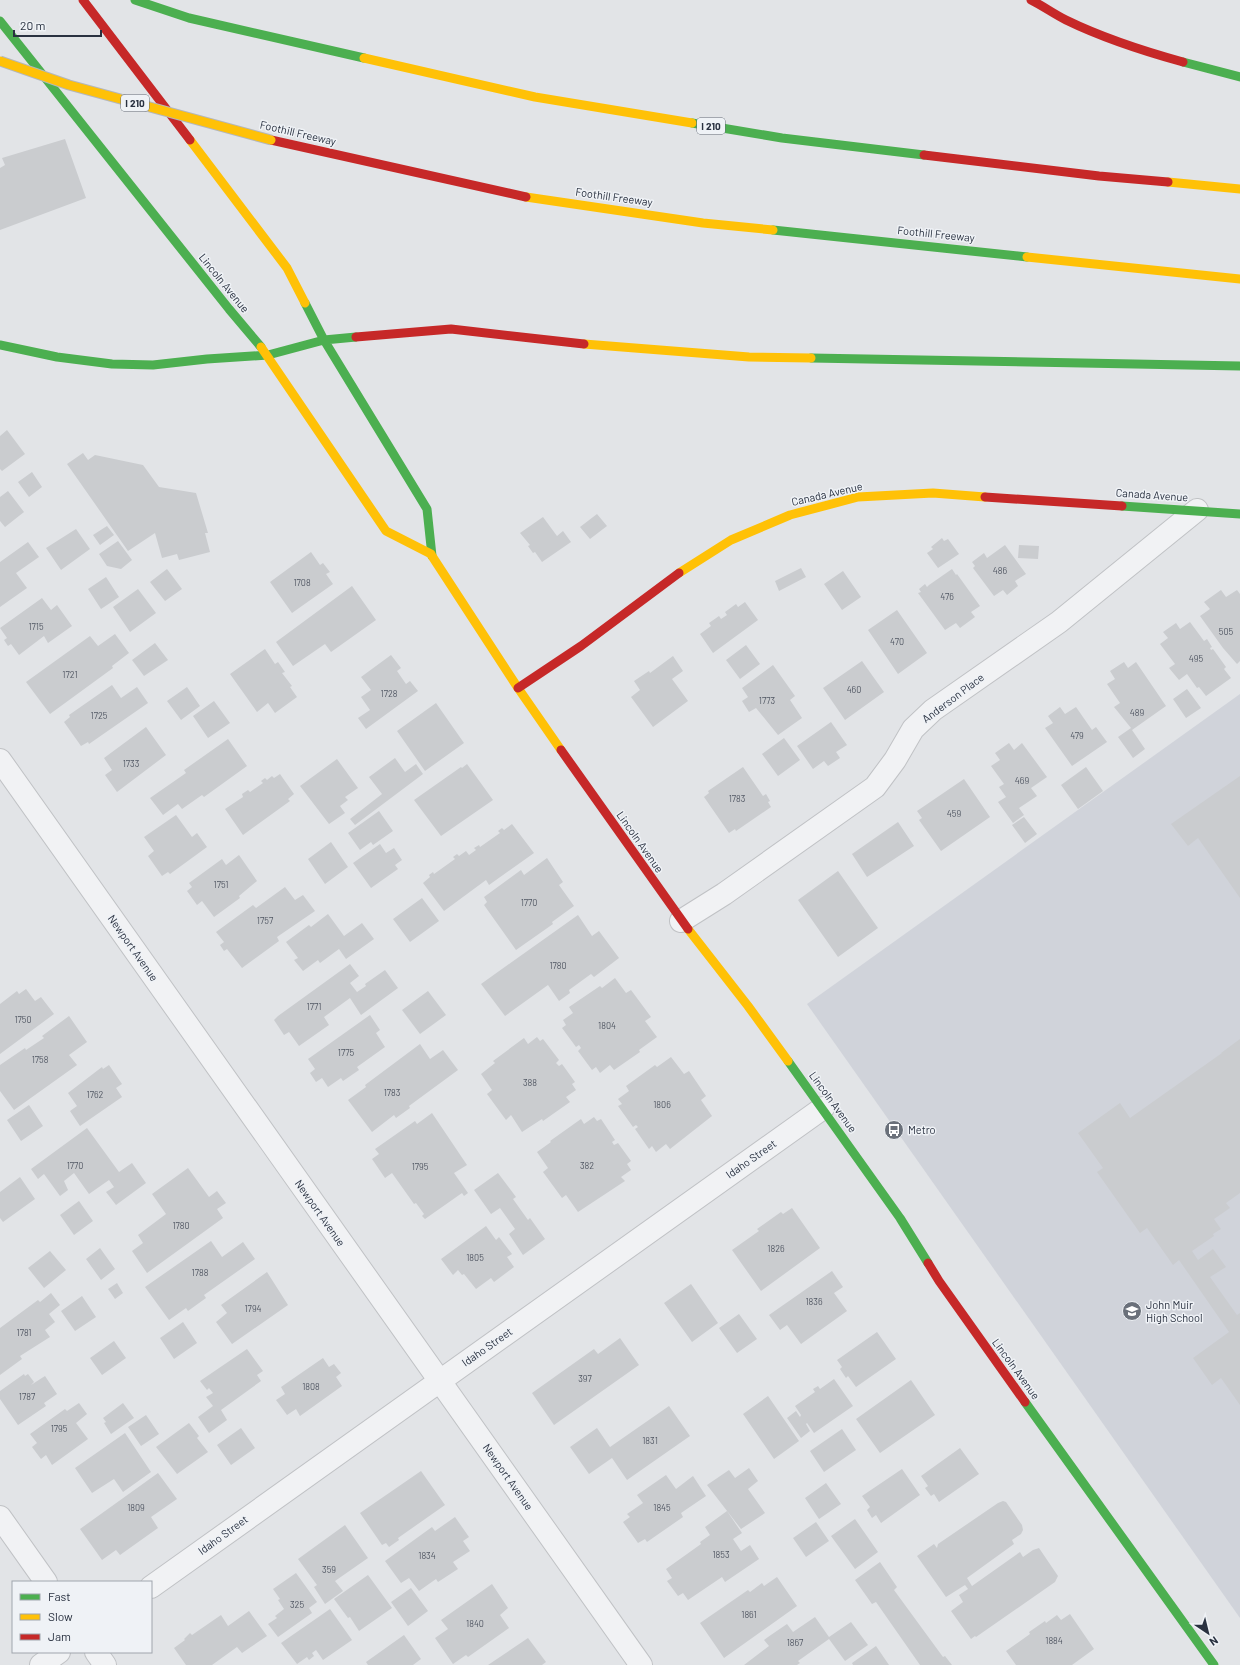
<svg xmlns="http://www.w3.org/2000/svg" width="1240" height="1665" viewBox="0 0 1240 1665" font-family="Barlow,sans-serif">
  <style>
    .built { fill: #d0d3da }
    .building { fill: #cacccf }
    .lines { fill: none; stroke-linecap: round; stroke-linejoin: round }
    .street-casing { stroke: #c0c2c5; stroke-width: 24 }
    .street { stroke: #f1f2f4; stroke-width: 22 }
    .fast { stroke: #4caf50; stroke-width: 9 }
    .slow { stroke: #ffc107; stroke-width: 9 }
    .jam { stroke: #c62828; stroke-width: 9 }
    .slow-bridge-casing { stroke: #b4b7bc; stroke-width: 11; stroke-linecap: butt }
    .slow-bridge { stroke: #ffc107; stroke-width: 9 }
    .labels { text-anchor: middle; stroke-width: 3; stroke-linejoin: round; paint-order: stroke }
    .number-label { font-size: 9px; fill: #525864 }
    .shield { fill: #eff2f6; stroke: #646b77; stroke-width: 1 }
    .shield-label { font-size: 10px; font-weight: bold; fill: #293140 }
    .street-label { font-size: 11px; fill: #293140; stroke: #eff2f6 }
    .poi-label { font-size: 11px; fill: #293140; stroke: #eff2f6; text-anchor: start }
  </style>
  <rect width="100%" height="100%" fill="#e2e4e7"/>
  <!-- built -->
  <path class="built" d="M1240,694V1618L807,1004Z"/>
  <!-- building -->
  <path class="building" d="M65,139L86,198L0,230V168L5,165L2,158Z
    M7,430L25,454L2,471L0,469V436Z
    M83,453L88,460L95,455L143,465L159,487L196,493L208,533H205L210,552L179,560L177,554L162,558L155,533L128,551L67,464Z
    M32,472L42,487L29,497L18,482Z
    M8,491L24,512L5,527L0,521V497Z
    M597,514L607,526L590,539L580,527Z
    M543,517L557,536L563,531L571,542L542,562L535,552L533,553L528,546L530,545L520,533Z
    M107,526L114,535L100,545L93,535Z
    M76,529L90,549L61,570L46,548Z
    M942,538L944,541L948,539L959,554L938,568L927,553L933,549L931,547Z
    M118,541L132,560L121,569L107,566L99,554Z
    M28,542L39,557L16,573L27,588L0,607V562Z
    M1005,545L1026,574L1015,581L1018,586L1007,595L1003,590L994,596L973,568L975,566L972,562L984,553L987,558Z
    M1019,545L1039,546L1038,559L1018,558Z
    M311,552L320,565L323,563L330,572L326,574L333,584L292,613L270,582Z
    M801,568L806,577L779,591L775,581Z
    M167,569L182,589L165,601L150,582Z
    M952,569L956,575L957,574L980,606L971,612L975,617L960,628L956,623L945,630L918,593L921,592L919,589L925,584L927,587L929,585L933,592L929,585Z
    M843,571L861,597L842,610L824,584Z
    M106,577L119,597L101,609L88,589Z
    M352,586L376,620L331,652L325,644L293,666L276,642Z
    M138,589L156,613L130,632L113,607Z
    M1221,590L1226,597L1237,590L1240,594V661L1237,664L1223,648L1200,616L1210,609L1204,602Z
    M42,598L51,610L57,605L72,626L48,643L44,636L19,655L11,644L8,646L4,640L7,638L0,628Z
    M745,602L758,620L713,653L700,634L711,626L709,623L719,616L721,619L727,615L725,612L736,604L738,607Z
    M897,610L927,653L898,674L868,630Z
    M1190,622L1204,641L1207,639L1212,647L1210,648L1211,650L1213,649L1226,667L1224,669L1231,678L1206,696L1199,687L1197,688L1187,674L1179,680L1169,668L1175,664L1160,644L1168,638L1163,632L1176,623L1180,629Z
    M115,634L129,653L112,666L113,668L50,714L26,682L90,636L98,646Z
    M155,643L168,660L144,676L132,660Z
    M746,645L760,664L740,679L726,660Z
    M265,649L275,664L278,662L285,672L282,673L292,686L290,687L297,697L275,713L268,703L257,712L230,674Z
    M391,655L401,668L397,671L406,684L410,681L418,691L366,729L358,718L370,710L361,697L371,690L361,677Z
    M673,656L683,671L672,679L688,701L653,727L631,697L640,690L634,681L649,671L650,673Z
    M862,661L884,692L845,720L823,688Z
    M1124,662L1128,668L1136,662L1166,706L1132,730L1145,749L1133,758L1118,737L1131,728L1114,707L1120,703L1107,684L1115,679L1110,671Z
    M773,665L795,696L790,700L802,718L778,735L756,708L749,712L742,701L748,697L742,688Z
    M112,685L121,698L137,687L148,703L89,744L88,742L81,746L64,722L70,717L69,715Z
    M187,687L200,706L181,720L167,701Z
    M1187,689L1201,708L1186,718L1173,699Z
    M214,701L230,723L208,738L193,716Z
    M436,703L464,743L425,771L397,731Z
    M1060,707L1065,714L1076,707L1092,730L1096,727L1107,742L1072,766L1045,728L1053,723L1048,716Z
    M831,722L847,745L836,752L840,758L828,766L824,761L813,769L797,746Z
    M146,727L166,755L117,792L105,775L112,770L104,758Z
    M784,738L800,760L778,776L762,754Z
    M228,739L247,766L204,797L202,795L182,809L178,804L163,815L150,798L186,773L184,770Z
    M1009,743L1014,750L1022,743L1047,777L1031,788L1037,796L1019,808L1024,815L1013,823L998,802L1006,797L999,787L1004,784L991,766L1000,760L995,753Z
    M395,758L405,772L416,764L423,774L355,825L350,819L382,794L369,777Z
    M337,759L358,788L345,797L348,800L340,806L345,813L329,824L300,786Z
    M467,764L493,800L441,836L414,800L461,767L462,768Z
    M743,767L763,796L766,794L770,801L768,802L771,807L736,831L735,829L729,833L704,797L709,793L708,791Z
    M1086,767L1103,791L1078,809L1061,785Z
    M280,774L294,794L288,799L290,801L243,835L225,809L243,797L242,794L248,790L250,792L263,783L261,781L265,778L267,780L272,776L274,778Z
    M1240,776V898L1198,838L1188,846L1171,824Z
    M964,779L990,817L941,851L919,820L922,818L917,811Z
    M379,811L393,831L373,845L371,842L360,850L348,833Z
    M176,815L192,837L197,833L207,847L170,874L168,872L162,876L148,856L154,851L144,837Z
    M1024,817L1037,834L1025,843L1012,825Z
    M898,822L914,846L867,877L852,854Z
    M512,824L534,853L489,885L486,880L444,911L423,883L430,877L429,875L433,872L434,874L455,859L453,857L457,854L459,856L466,851L469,855L476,850L474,848L479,845L480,847L500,833L498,831L502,828L504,830Z
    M331,842L348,867L325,884L308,859Z
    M380,844L386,853L394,848L402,860L395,865L398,869L371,888L353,863Z
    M239,855L257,881L239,896L240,898L214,917L202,901L197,905L187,891L192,887L189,883L222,859L226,865Z
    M547,858L563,882L559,885L574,906L552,922L553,924L516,950L484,905L487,902L484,897L521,870L524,875Z
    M838,871L878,928L838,957L798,900Z
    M285,887L295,900L303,895L315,911L277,937L279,941L242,968L227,949L224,951L220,945L224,942L216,932L253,905L256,908Z
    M422,898L439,921L410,942L393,919Z
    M328,914L344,936L362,923L374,939L346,959L339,949L320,963L318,960L303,971L294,960L298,958L286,942L309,925L311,927Z
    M578,915L592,936L599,931L619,958L594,977L591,974L569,990L570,993L559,1001L548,985L505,1016L481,984Z
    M350,964L359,976L350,983L357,992L366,986L365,984L385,970L398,988L361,1015L350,998L324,1017L329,1025L299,1046L289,1032L284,1035L274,1020L278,1016Z
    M615,978L626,993L631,990L651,1017L645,1021L657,1037L639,1050L640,1052L614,1070L610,1065L600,1073L596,1067L592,1070L578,1051L581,1048L579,1045L576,1047L562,1028L566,1025L563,1020L573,1013L569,1007L600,986L602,988Z
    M26,989L35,1001L41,997L54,1014L0,1054V1004L17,991L19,994Z
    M428,991L446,1015L420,1034L402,1010Z
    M370,1015L380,1030L376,1033L385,1047L357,1067L359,1070L343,1081L341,1078L328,1087L322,1078L316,1082L310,1073L315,1069L308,1059Z
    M69,1016L87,1042L69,1055L77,1065L14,1110L0,1091V1065L25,1048L26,1050L44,1038L42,1036Z
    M537,1037L540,1041L543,1039L559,1060L556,1063L559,1066L562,1064L575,1082L572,1084L576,1090L566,1097L570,1102L543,1121L542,1119L522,1132L511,1115L506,1120L487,1094L492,1090L481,1074L495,1063L493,1061L524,1038L528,1044Z
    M1240,1039V1193L1226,1203L1230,1208L1214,1219L1221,1229L1213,1234L1214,1236L1192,1251L1198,1260L1213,1249L1226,1267L1210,1277L1237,1315L1240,1313V1405L1221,1378L1212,1385L1193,1358L1229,1332L1179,1260L1173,1265L1147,1228L1140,1233L1097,1172L1103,1168L1078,1133L1120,1103L1130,1118L1222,1053H1221Z
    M420,1044L430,1059L443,1050L458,1070L409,1106L410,1108L396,1118L394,1115L372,1132L348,1100L366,1087L365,1085Z
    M671,1057L684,1074L689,1071L706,1096L701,1100L712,1116L670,1149L666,1144L656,1152L652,1146L649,1149L635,1129L638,1127L636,1125L633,1127L618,1106L622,1104L618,1099L629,1091L626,1086L655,1065L657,1067Z
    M109,1065L122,1084L116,1088L122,1097L80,1126L70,1111L77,1106L68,1093L102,1067L103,1069Z
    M29,1105L43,1126L21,1141L7,1120Z
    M432,1113L467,1165L454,1173L468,1193L464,1196L462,1193L425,1219L422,1216L424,1214L416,1203L414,1204L392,1173L385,1178L372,1159L379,1154L375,1149L415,1121L417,1124Z
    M594,1117L597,1121L601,1119L615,1140L612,1142L614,1145L618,1143L631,1161L627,1164L631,1170L621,1177L625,1181L578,1212L566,1195L562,1198L543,1172L548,1168L537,1152L551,1142L550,1141L581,1119L584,1124Z
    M87,1128L119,1172L132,1163L146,1183L116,1205L106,1192L114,1187L109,1180L89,1194L74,1173L64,1181L68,1190L60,1196L44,1174L38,1179L31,1169Z
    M188,1168L209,1197L217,1191L226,1203L217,1209L223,1218L147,1273L132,1251L143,1243L138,1235L166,1214L152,1194Z
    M498,1173L516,1197L513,1199L528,1220L530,1218L545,1239L523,1255L509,1234L515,1229L500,1208L491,1214L474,1190Z
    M20,1177L35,1199L3,1222L0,1218V1192Z
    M79,1201L93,1221L74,1235L60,1215Z
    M792,1208L820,1248L761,1291L732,1250L759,1231L757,1229L781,1212L783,1214Z
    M486,1226L496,1240L499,1237L512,1254L507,1257L514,1267L494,1282L491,1278L476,1289L464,1274L462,1275L458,1270L453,1275L441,1259Z
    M211,1241L222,1257L243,1242L255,1259L204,1295L206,1298L188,1311L186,1308L169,1320L145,1287Z
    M100,1248L115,1269L101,1280L86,1259Z
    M50,1251L66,1270L44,1288L28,1268Z
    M832,1271L843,1287L834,1293L847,1311L801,1344L787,1325L780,1330L769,1315Z
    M267,1272L288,1305L232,1344L216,1322L227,1313L221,1305Z
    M117,1283L123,1293L115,1299L108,1289Z
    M691,1284L718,1323L692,1342L664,1303Z
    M51,1293L60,1305L49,1314L55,1322L45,1330L50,1337L20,1356L22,1359L0,1375V1328L38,1300L40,1302Z
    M82,1296L96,1317L75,1331L61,1311Z
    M739,1314L757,1339L737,1353L719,1328Z
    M183,1322L197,1343L174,1359L160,1338Z
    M877,1332L896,1359L856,1387L848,1376L846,1378L840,1369L842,1367L837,1360Z
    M620,1338L639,1365L554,1425L532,1393L594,1349L598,1354Z
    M114,1341L126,1358L102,1375L90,1358Z
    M247,1349L263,1371L257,1375L261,1381L221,1410L227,1420L209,1433L198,1417L213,1406L206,1397L213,1393L209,1388L207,1390L200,1381Z
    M323,1358L329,1367L334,1364L341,1373L336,1377L342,1386L300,1416L296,1409L287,1415L276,1400L285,1394L281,1387Z
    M24,1374L25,1376L28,1374L34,1382L31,1385L45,1376L57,1394L44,1403L46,1406L18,1425L0,1399V1391Z
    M834,1379L853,1406L814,1433L807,1423L806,1424L810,1431L801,1438L787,1418L796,1411L800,1417L801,1415L795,1406L815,1392L813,1389L818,1386L820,1389Z
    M911,1380L935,1415L880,1453L856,1419Z
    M768,1396L799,1441L774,1459L743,1414Z
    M79,1403L87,1414L76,1423L88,1439L52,1465L46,1455L41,1459L32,1447L37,1443L30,1434L65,1409L67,1411Z
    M123,1403L134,1418L111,1434L104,1423L106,1422L103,1418Z
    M669,1406L690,1436L627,1480L612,1458L589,1474L570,1447L597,1428L610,1447Z
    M146,1415L159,1434L141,1446L128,1427Z
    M189,1423L199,1436L197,1438L208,1452L177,1474L156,1447Z
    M241,1428L255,1448L231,1465L217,1445Z
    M842,1429L856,1450L824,1472L810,1451Z
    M125,1433L151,1472L123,1492L114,1479L92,1493L75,1468Z
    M960,1448L979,1474L939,1502L934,1494L931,1496L925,1488L928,1486L921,1476Z
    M749,1468L758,1481L748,1489L765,1513L741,1529L707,1485L729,1470L735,1478Z
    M902,1469L920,1495L881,1523L876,1515L872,1518L867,1510L870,1507L862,1496Z
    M421,1471L445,1505L398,1538L399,1540L389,1547L386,1543L382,1545L360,1513Z
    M158,1473L177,1499L151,1517L158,1528L120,1555L116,1550L102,1560L80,1529Z
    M666,1475L676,1489L693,1476L706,1496L681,1513L683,1517L647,1542L645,1539L638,1543L623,1522L630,1517L627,1514L643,1503L637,1495Z
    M826,1483L841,1504L819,1519L805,1498Z
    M1003,1501L1006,1502L1022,1525L1023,1530L1021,1534L1012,1540L1014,1544L967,1578L972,1586L1020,1552L1023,1557L1033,1550L1039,1548L1058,1576L1055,1582L976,1637L975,1636L971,1639L951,1611L963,1602L959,1595L968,1589L965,1585L946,1597L917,1556L934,1544L937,1548L938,1544L998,1503Z
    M727,1511L742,1533L733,1539L741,1551L750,1545L759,1559L725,1582L722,1577L688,1600L683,1593L678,1596L667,1581L672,1578L666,1569L701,1544L700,1542L710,1535L705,1527Z
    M455,1517L469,1537L463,1541L470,1551L453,1562L458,1569L438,1582L436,1579L419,1591L409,1578L401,1583L385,1561L432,1527L435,1531Z
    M855,1519L878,1552L855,1569L831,1536Z
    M816,1522L829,1541L806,1557L793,1538Z
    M345,1525L368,1558L335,1581L343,1591L325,1604L314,1587L317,1585L298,1559Z
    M880,1562L897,1587L894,1590L943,1657L945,1656L952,1665H920L876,1602L872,1604L855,1580Z
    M296,1573L317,1602L309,1608L312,1613L278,1637L268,1624L277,1618L275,1616L284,1609L278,1600L280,1599L273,1589Z
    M368,1575L392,1608L359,1631L350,1617L348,1618L334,1599Z
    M777,1577L797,1606L724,1658L700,1623L748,1590L750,1592L762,1583L764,1586Z
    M492,1584L508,1608L500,1615L509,1628L468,1657L466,1655L453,1664L435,1638L448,1629L441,1620Z
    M411,1588L428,1611L408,1626L391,1602Z
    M330,1609L352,1640L323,1660L316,1650L312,1653L314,1656L309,1660L307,1657L297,1664L281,1643Z
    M249,1611L267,1636L242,1653L237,1647L212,1665H186L174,1648L185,1640L184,1639L190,1633L192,1635L221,1615L228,1626Z
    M1070,1614L1094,1649L1072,1665H1016L1006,1651L1030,1634L1029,1632L1045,1621L1046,1623L1057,1615L1061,1620Z
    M815,1617L829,1637L851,1622L868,1645L845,1661L829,1639L798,1661L800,1663L797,1665H744L769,1646L764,1640L768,1637L787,1624L793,1632Z
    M404,1635L421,1659L413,1665H368L366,1662Z
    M528,1638L546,1662L542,1665H488Z
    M876,1646L889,1665H853L852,1663Z"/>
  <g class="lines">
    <!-- street casing -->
    <g class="street-casing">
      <path id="street" d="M0,760L641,1665
        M681,921L724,894L875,787L895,760L913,729L933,710L1059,622L1197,510
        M0,1517L46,1582
        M151,1587L823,1108
        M96,1652L105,1665
        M41,1665L59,1652"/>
    </g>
    <!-- street -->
    <use href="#street" class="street"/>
    <!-- fast -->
    <path class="fast" d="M135,0L189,18L364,58
      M0,21L229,309L261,347
      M1183,62L1240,77
      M692,123L782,138L924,155
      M773,230L1027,257
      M305,303L324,340L427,509L432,556
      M0,345L57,357L112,364L153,365L207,359L268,355L324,340L356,337
      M811,358L1240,366
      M1122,506L1240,514
      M788,1061L900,1218L928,1263
      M1025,1402L1214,1665"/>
    <!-- slow -->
    <path class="slow" d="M364,58L535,97L692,123
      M190,140L287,268L305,303
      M1168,182L1240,189
      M526,197L703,223L773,230
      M1027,257L1240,279
      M584,344L749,357L811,358
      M261,347L386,531L431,554
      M432,556L518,688L561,750
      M679,573L731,540L790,515L858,497L933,493L985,497
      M688,929L748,1006L788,1061"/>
    <!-- jam -->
    <path class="jam" d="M83,0L190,140
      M1031,0C1043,6 1054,14 1066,20C1103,38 1143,51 1183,62
      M271,140L526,197
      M924,155L1099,176L1168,182
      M356,337L451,329L584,344
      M985,497L1122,506
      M518,688L581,646L679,573
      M561,750L688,929
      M928,1263L939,1281L1025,1402"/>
    <!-- slow-bridge casing -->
    <g class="slow-bridge-casing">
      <path id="slow-bridge" d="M0,61L69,85L271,140"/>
    </g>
    <!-- slow-bridge -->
    <use href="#slow-bridge" class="slow-bridge"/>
  </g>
  <!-- icons -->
  <defs>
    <g id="bus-disc" transform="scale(1)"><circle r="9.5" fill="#6a707a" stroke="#eff2f6"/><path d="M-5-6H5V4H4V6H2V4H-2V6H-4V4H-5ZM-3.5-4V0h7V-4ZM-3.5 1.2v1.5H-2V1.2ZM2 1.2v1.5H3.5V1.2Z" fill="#fff"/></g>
    <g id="school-disc" transform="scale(1)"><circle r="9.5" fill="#6a707a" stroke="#eff2f6"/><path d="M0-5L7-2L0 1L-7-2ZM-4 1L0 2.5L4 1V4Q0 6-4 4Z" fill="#fff"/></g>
  </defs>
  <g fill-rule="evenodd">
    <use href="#bus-disc" x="894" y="1130"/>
    <use href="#school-disc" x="1132" y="1311"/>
  </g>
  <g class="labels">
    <!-- number labels -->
    <g class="number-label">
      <text x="1000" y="574">486</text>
      <text x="302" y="586">1708</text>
      <text x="947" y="600">476</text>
      <text x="36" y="630">1715</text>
      <text x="1226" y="635">505</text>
      <text x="897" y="645">470</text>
      <text x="1196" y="662">495</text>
      <text x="70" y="678">1721</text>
      <text x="854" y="693">460</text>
      <text x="389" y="697">1728</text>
      <text x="767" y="704">1773</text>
      <text x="1137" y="716">489</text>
      <text x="99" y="719">1725</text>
      <text x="1077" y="739">479</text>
      <text x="131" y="767">1733</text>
      <text x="1022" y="784">469</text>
      <text x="737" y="802">1783</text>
      <text x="954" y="817">459</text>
      <text x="221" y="888">1751</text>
      <text x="529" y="906">1770</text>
      <text x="265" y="924">1757</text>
      <text x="558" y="969">1780</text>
      <text x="314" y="1010">1771</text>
      <text x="23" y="1023">1750</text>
      <text x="607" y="1029">1804</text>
      <text x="346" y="1056">1775</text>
      <text x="40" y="1063">1758</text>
      <text x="530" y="1086">388</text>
      <text x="392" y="1096">1783</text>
      <text x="95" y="1098">1762</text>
      <text x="662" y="1108">1806</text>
      <text x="75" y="1169">1770</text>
      <text x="587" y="1169">382</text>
      <text x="420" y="1170">1795</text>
      <text x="181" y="1229">1780</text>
      <text x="776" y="1252">1826</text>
      <text x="475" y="1261">1805</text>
      <text x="200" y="1276">1788</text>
      <text x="814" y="1305">1836</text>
      <text x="253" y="1312">1794</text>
      <text x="24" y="1336">1781</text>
      <text x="585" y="1382">397</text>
      <text x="311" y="1390">1808</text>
      <text x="27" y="1400">1787</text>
      <text x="59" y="1432">1795</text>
      <text x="650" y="1444">1831</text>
      <text x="136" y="1511">1809</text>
      <text x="662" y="1511">1845</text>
      <text x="721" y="1558">1853</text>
      <text x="427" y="1559">1834</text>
      <text x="329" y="1573">359</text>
      <text x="297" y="1608">325</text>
      <text x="749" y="1618">1861</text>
      <text x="475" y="1627">1840</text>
      <text x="1054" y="1644">1884</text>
      <text x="795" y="1646">1867</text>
    </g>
    <!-- shield labels -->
    <g class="shield">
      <rect x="121" y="95" width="28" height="16" rx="3"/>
      <rect x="697" y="118" width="28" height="16" rx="3"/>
    </g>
    <g class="shield-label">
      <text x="135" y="107">I 210</text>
      <text x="711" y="130">I 210</text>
    </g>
    <!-- street labels -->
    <g class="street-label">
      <text transform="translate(298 133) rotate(13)" y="4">Foothill Freeway</text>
      <text transform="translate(614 197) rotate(8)" y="4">Foothill Freeway</text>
      <text transform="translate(936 234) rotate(6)" y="4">Foothill Freeway</text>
      <text transform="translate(224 283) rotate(51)" y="4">Lincoln Avenue</text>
      <text transform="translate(827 494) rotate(-13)" y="4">Canada Avenue</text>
      <text transform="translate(1152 495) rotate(4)" y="4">Canada Avenue</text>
      <text transform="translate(953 698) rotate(-37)" y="4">Anderson Place</text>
      <text transform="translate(640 842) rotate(55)" y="4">Lincoln Avenue</text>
      <text transform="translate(133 948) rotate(55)" y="4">Newport Avenue</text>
      <text transform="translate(833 1102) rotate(54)" y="4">Lincoln Avenue</text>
      <text transform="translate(751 1159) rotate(-35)" y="4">Idaho Street</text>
      <text transform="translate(320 1213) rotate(55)" y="4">Newport Avenue</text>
      <text transform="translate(487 1347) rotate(-35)" y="4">Idaho Street</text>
      <text transform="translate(1016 1369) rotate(54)" y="4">Lincoln Avenue</text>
      <text transform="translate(508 1477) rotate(55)" y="4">Newport Avenue</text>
      <text transform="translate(223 1535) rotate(-36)" y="4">Idaho Street</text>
    </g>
    <!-- poi labels -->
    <g class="poi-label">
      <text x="908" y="1134">Metro</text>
      <text x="1146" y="1309">John Muir<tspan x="1146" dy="13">High School</tspan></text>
    </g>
  </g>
  <!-- legend -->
  <rect x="12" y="1581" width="140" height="72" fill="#eff2f6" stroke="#a0a5ad"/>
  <rect x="20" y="1594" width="20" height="6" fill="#4caf50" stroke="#a0a5ad"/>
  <text x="48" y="1601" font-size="12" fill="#293140">Fast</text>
  <rect x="20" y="1614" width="20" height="6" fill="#ffc107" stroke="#a0a5ad"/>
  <text x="48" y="1621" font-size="12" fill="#293140">Slow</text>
  <rect x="20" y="1634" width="20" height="6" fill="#c62828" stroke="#a0a5ad"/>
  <text x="48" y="1641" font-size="12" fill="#293140">Jam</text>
  <!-- north arrow -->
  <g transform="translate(1208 1633) rotate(145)" stroke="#eff2f6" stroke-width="3" paint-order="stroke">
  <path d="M0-3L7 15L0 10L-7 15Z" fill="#293140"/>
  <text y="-6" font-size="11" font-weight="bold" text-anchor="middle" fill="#293140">N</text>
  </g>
  <!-- scale -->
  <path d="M14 30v6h87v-6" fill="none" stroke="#293140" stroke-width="2"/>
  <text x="20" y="30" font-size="12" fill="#293140" stroke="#eff2f6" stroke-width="3" paint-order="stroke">20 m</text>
</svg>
